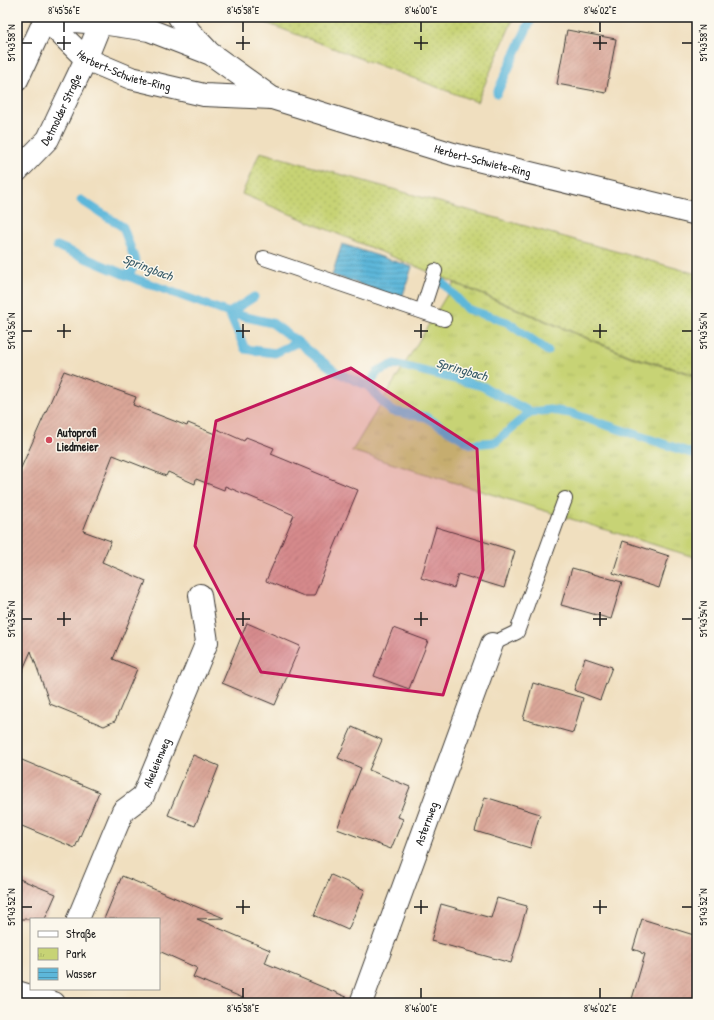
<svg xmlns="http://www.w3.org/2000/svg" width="714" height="1020" viewBox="0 0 714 1020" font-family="'Patrick Hand',sans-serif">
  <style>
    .grass { fill: url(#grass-dots); stroke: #727848 }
    .park { fill: url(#park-tufts); stroke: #727848 }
    .water { fill: url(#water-rules); stroke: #3c6a7b }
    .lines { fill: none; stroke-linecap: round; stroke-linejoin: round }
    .stream { stroke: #5db7da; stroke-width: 9 }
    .building { fill: url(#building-hatch) }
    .service-casing { stroke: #3c3934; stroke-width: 16 }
    .minor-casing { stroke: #3c3934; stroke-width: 24 }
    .secondary-casing { stroke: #3c3934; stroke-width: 24 }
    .service { stroke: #fff; stroke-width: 14 }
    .minor { stroke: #fff; stroke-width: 22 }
    .secondary { stroke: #fff; stroke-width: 22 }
    .marked { fill: #c2185b; fill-opacity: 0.2; stroke: #c2185b; stroke-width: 3; stroke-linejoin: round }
    .ticks { fill: none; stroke: #1c1c1c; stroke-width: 1.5 }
    .poi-dot { fill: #d1495b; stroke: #fbf7ec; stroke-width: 1.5 }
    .labels { text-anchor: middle; stroke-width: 3; stroke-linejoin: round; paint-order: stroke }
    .street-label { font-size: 12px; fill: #1c1c1c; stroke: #fbf7ec }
    .poi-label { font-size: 12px; font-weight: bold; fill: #1c1c1c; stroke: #fbf7ec; text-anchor: start }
    .water-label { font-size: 13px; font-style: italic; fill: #365a68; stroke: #fbf7ec }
    .neatline { fill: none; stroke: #1c1c1c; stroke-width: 1.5 }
    .ticks-label { font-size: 10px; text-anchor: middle; fill: #1c1c1c }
  </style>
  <defs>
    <pattern id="grass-dots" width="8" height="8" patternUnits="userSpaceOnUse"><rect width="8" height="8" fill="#c7d375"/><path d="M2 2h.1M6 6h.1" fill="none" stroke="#aab565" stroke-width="1.8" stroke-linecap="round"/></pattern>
    <pattern id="park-tufts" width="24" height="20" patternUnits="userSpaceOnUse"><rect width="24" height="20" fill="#c7d375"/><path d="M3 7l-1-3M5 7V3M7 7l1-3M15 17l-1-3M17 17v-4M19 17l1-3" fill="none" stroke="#aab565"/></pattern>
    <pattern id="water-rules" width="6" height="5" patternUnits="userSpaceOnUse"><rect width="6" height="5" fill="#5db7da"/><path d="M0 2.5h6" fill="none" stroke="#4c94b0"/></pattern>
    <pattern id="building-hatch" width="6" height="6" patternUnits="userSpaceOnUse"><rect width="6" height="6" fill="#daa698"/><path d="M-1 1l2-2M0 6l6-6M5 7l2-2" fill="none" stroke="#ba8e82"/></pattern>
  </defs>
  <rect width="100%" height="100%" fill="#fbf7ec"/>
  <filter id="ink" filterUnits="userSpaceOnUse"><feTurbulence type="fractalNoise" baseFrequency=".025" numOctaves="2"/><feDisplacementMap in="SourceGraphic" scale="8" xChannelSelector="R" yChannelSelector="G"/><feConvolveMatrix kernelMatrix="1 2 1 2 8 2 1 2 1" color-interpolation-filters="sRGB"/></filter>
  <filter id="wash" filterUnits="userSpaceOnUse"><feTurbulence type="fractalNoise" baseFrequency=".012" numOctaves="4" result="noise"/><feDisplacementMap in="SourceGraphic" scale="16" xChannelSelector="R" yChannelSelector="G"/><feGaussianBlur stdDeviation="0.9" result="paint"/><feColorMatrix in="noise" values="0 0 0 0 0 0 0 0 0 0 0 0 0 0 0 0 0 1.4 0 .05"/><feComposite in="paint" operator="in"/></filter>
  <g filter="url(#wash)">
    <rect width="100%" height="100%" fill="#f0dfbf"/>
    <!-- grass -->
    <path class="grass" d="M250,17H514L477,102Z
      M260,152L697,274V375L631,356L242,194Z"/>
    <!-- park -->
    <path class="park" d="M454,283L631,357L697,376V558L352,451Z"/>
    <!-- water -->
    <path class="water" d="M342,244L412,267L402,298L332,275Z"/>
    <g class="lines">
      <!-- stream -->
      <path class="stream" d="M497,93L532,17
        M81,200L123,227L136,263L128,276
        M57,246L128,276L229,313L245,349L275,353L298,342L336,372L368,386L391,411L426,417L471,444L496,442L530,412L550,410L570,413L697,455
        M443,283L467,309L507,322L548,351
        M229,313L272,323L298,342
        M229,313L254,297
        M368,386L378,371L395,364L482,386L530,412"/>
    </g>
    <g id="blocks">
      <!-- building -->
      <path class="building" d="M567,30L616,39L606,93L557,84Z
        M64,371L136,397L133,405L187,426L188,423L215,434L217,429L244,441L246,437L274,448L271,454L358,490L314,596H304L266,581L294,515L225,486L224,490L196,479L195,484L168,472L166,476L113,455L83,531L111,541L102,562L146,581L113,659L137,669L115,721L104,726L50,704L31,651L17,683V477Z
        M436,527L515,551L504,588L458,574L454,588L421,578Z
        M623,541L669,556L659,588L613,573Z
        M572,568L622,582L611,619L561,605Z
        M247,623L300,646L275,705L222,683Z
        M393,628L428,641L409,689L374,676Z
        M585,658L612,667L600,700L574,690Z
        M533,683L583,698L573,733L523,719Z
        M352,727L382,740L369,770L410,787L398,817L403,819L391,849L337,829L361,768L338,758Z
        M193,755L219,766L195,826L168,815Z
        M17,758L99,792L75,848L17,824Z
        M485,797L540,814L530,848L475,831Z
        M331,875L365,890L348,930L314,915Z
        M122,876L224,918L197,919L270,950L265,963L349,998V1003H255L193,977L197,968L159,951V919H104Z
        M17,878L56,894L45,919H17Z
        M497,898L527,906L511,963L431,941L441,904L491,918Z
        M642,919L697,936V1003H646L632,999L645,954L641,953V952L633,949Z"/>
    </g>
  </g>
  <g filter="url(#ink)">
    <use href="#blocks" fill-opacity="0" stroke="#3c3934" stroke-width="1"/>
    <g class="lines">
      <!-- service casing -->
      <g class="service-casing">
        <path id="service" d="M264,258L444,319
          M422,311L435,271
          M492,644L517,632L565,499"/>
      </g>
      <!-- minor casing -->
      <g class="minor-casing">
        <g id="minor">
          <path id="s1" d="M78,919L123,811L143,796L207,642L200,595"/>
          <path d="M17,992L54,1003"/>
          <path id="s2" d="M361,1003L492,644"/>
        </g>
      </g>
      <!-- secondary casing -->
      <g class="secondary-casing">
        <g id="secondary">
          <path d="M179,17L190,32L207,50"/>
          <path id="s3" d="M45,19L86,59L131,78L204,95L272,98L453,154L697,214"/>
          <path d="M45,19L101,23L149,30L211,54L272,98"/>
          <path d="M17,80L46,17"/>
          <path id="s4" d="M17,171L48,139L63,107L86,59L103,17"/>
        </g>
      </g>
      <!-- service -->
      <use href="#service" class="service"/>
      <!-- minor -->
      <use href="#minor" class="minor"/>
      <!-- secondary -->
      <use href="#secondary" class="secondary"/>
    </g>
  </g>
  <!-- marked area -->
  <path class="marked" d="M351,368L477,449L483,570L443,695L261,672L195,546L216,421Z"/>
  <!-- ticks -->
  <path class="ticks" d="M64,22V32M243,22V32M421,22V32M600,22V32M64,36V50M243,36V50M421,36V50M600,36V50M22,43H32M57,43H71M236,43H250M414,43H428M593,43H607M682,43H692M64,324V338M243,324V338M421,324V338M600,324V338M22,331H32M57,331H71M236,331H250M414,331H428M593,331H607M682,331H692M64,612V626M243,612V626M421,612V626M600,612V626M22,619H32M57,619H71M236,619H250M414,619H428M593,619H607M682,619H692M243,900V914M421,900V914M600,900V914M22,907H32M236,907H250M414,907H428M593,907H607M682,907H692M243,988V998M421,988V998M600,988V998"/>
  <!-- markers -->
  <circle class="poi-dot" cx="49" cy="440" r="4"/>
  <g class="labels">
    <!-- street labels -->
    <g class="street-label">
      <text dy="4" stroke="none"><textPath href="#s3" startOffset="97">Herbert-Schwiete-Ring</textPath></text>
      <text dy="4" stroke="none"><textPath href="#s4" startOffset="77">Detmolder Straße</textPath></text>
      <text dy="4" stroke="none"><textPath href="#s3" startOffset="469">Herbert-Schwiete-Ring</textPath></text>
      <text dy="4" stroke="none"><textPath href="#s1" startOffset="178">Akeleienweg</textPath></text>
      <text dy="4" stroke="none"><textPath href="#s2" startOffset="191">Asternweg</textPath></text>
    </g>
    <!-- poi labels -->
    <g class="poi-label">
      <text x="57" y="437">Autoprofi<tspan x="57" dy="14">Liedmeier</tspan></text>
    </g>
    <!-- water labels -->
    <g class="water-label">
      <text transform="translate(148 267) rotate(21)" y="5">Springbach</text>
      <text transform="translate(462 369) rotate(16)" y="5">Springbach</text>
    </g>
  </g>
  <!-- margin -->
  <rect width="714" height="1020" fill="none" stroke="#fbf7ec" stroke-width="44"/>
  <!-- legend -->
  <rect x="30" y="918" width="130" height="72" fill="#fbf7ec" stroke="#a29f99"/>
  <rect x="38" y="931" width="20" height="6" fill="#ffffff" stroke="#a29f99"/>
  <text x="66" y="938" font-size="12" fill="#1c1c1c">Straße</text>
  <rect x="38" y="948" width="20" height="12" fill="url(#park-tufts)" stroke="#a29f99"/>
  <text x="66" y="958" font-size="12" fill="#1c1c1c">Park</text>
  <rect x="38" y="968" width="20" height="12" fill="url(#water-rules)" stroke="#a29f99"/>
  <text x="66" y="978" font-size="12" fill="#1c1c1c">Wasser</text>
  <rect x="22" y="22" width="670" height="976" class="neatline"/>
  <g class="ticks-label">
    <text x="64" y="14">8°45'56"E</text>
    <text x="243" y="14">8°45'58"E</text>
    <text x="421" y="14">8°46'00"E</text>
    <text x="600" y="14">8°46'02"E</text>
    <text transform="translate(11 43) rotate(-90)" y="4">51°43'58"N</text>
    <text transform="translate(703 43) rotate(-90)" y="4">51°43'58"N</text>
    <text transform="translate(11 331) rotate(-90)" y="4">51°43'56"N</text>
    <text transform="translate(703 331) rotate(-90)" y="4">51°43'56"N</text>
    <text transform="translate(11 619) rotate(-90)" y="4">51°43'54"N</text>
    <text transform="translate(703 619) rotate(-90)" y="4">51°43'54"N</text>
    <text transform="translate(11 907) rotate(-90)" y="4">51°43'52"N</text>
    <text transform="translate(703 907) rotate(-90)" y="4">51°43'52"N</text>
    <text x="243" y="1012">8°45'58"E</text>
    <text x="421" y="1012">8°46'00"E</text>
    <text x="600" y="1012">8°46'02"E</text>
  </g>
</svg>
